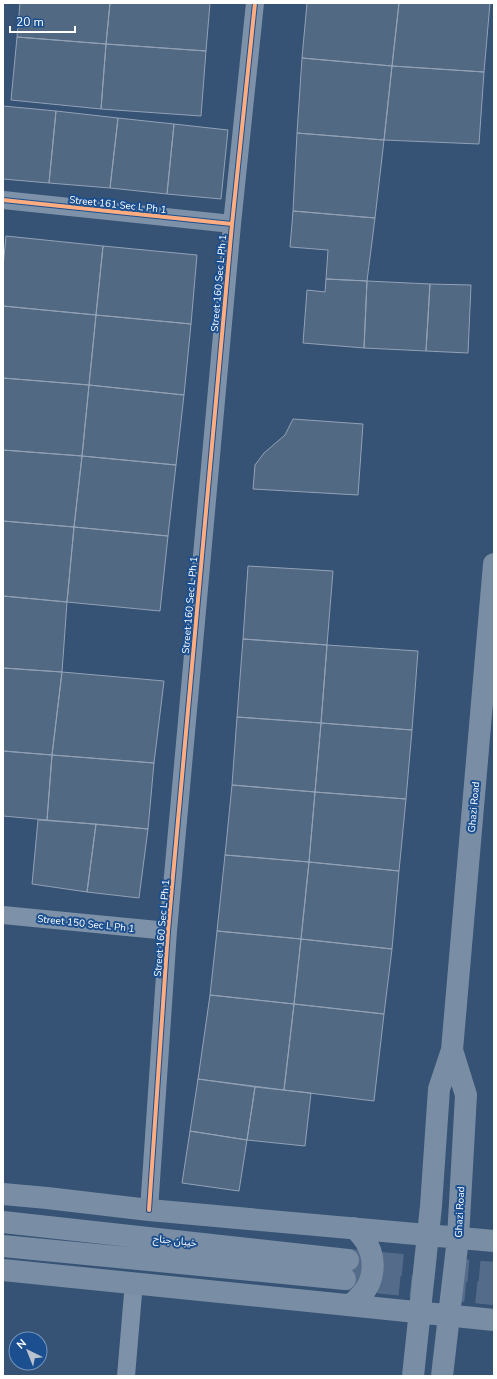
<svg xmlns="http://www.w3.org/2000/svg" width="497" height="1379" viewBox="0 0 497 1379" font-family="'Nunito Sans','Noto Sans Arabic',sans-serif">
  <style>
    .building { fill: #526984; stroke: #92a2b6 }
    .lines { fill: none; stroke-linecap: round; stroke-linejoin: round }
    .secondary-tunnel { stroke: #546c89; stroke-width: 22; stroke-dasharray: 22 11; stroke-linecap: butt }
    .minor { stroke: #7d92a8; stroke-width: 18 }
    .secondary { stroke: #798da4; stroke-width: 22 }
    .cycleway-casing { stroke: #1b4f8f; stroke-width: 6 }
    .cycleway { stroke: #ffac80; stroke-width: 4 }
    .labels { text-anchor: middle; stroke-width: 4; stroke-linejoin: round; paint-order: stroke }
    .street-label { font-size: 10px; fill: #fff; stroke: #1b4f8f }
  </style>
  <rect width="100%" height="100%" fill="#365274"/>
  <!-- building -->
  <path class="building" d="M20,3H110L106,44L17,37Z
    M110,3H210L206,51L106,44Z
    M307,3H399L392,66L302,58Z
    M399,3H490L484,72L392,66Z
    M17,37L106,44L101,109L11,100Z
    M106,44L206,51L201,116L101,109Z
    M302,58L392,66L384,140L297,133Z
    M392,66L484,72L479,144L384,140Z
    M3,106L56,111L49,183L3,179Z
    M56,111L118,118L110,188L49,183Z
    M118,118L174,124L167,194L110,188Z
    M174,124L228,130L221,199L167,194Z
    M297,133L384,140L375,218L293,211Z
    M293,211L375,218L367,281L326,279L328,250L290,247Z
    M6,236L103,246L96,315L3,306V267Z
    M103,246L197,255L191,324L96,315Z
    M326,279L367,281L364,348L303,343L307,290L325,292Z
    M367,281L430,284L426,351L364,348Z
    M430,284L471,285L468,353L426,351Z
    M3,306L96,315L89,385L3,378Z
    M96,315L191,324L184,395L89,385Z
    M3,378L89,385L82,456L3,450Z
    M89,385L184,395L176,465L82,456Z
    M293,419L363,424L358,495L253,489L255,465L264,453L285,435Z
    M3,450L82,456L74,527L3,521Z
    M82,456L176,465L168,536L74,527Z
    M3,521L74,527L67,602L3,596Z
    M74,527L168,536L160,611L67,602Z
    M248,566L333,571L327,645L243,639Z
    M3,596L67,602L62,672L3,668Z
    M243,639L327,645L321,723L237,717Z
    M327,645L418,651L412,730L321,723Z
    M3,668L62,672L52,755L3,751Z
    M62,672L164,681L154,763L52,755Z
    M237,717L321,723L315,792L232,785Z
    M321,723L412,730L406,799L315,792Z
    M3,751L52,755L47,820L3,816Z
    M52,755L154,763L148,829L47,820Z
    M232,785L315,792L309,862L225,855Z
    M315,792L406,799L399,871L309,862Z
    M38,820L96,824L87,892L32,884Z
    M96,824L148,829L139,898L87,892Z
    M225,855L309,862L301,939L217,931Z
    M309,862L399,871L392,949L301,939Z
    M217,931L301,939L294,1004L210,995Z
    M301,939L392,949L384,1014L294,1004Z
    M210,995L294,1004L284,1090L198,1079Z
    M294,1004L384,1014L374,1101L284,1090Z
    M198,1079L255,1087L247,1140L190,1131Z
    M255,1087L311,1093L305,1146L247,1140Z
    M190,1131L247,1140L239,1191L182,1183Z"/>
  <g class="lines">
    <!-- secondary-tunnel -->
    <path class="secondary-tunnel" d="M348,1260L494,1273
      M345,1279L494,1294"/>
    <!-- minor -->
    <path class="minor" d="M3,200L232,224
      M3,915L168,931
      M149,1210L168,931L232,224L255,3
      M126,1376L134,1282"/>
    <!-- secondary -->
    <path class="secondary" d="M3,1194L47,1198L149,1210L494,1241
      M3,1222L348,1260
      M3,1246L345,1279
      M3,1270L494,1320
      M350,1305C379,1285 380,1251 354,1228
      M413,1376L431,1206L439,1089L452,1050L494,564
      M442,1376L458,1238L466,1095L452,1050"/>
    <!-- cycleway casing -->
    <g class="cycleway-casing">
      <path id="cycleway" d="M3,200L232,224
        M149,1210L168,931L232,224L255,3"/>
    </g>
    <!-- cycleway -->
    <use href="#cycleway" class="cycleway"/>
  </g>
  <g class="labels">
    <!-- street labels -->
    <g class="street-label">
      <text transform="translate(118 204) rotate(6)" y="4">Street 161 Sec L Ph 1</text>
      <text transform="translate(218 283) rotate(-85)" y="4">Street 160 Sec L Ph 1</text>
      <text transform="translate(189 605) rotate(-85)" y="4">Street 160 Sec L Ph 1</text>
      <text transform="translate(473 807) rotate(-85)" y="4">Ghazi Road</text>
      <text transform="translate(86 923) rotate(6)" y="4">Street 150 Sec L Ph 1</text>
      <text transform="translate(161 928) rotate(-85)" y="4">Street 160 Sec L Ph 1</text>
      <text transform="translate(459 1212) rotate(-87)" y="4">Ghazi Road</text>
      <text transform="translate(175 1240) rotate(6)" y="4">خیبان جناح</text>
    </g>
  </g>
  <!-- border -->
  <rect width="497" height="1379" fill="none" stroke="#ffffff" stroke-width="8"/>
  <!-- north arrow -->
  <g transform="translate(28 1351) rotate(317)"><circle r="19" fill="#1b4f8f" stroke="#7695bc"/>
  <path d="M0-3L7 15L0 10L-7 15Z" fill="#b9c2ce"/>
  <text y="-6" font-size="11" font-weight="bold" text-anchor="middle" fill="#ffffff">N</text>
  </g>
  <!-- scale -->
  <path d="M10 26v6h65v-6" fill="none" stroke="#ffffff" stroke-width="2"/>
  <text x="16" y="26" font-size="12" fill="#ffffff" stroke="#1b4f8f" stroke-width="3" paint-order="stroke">20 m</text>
</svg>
